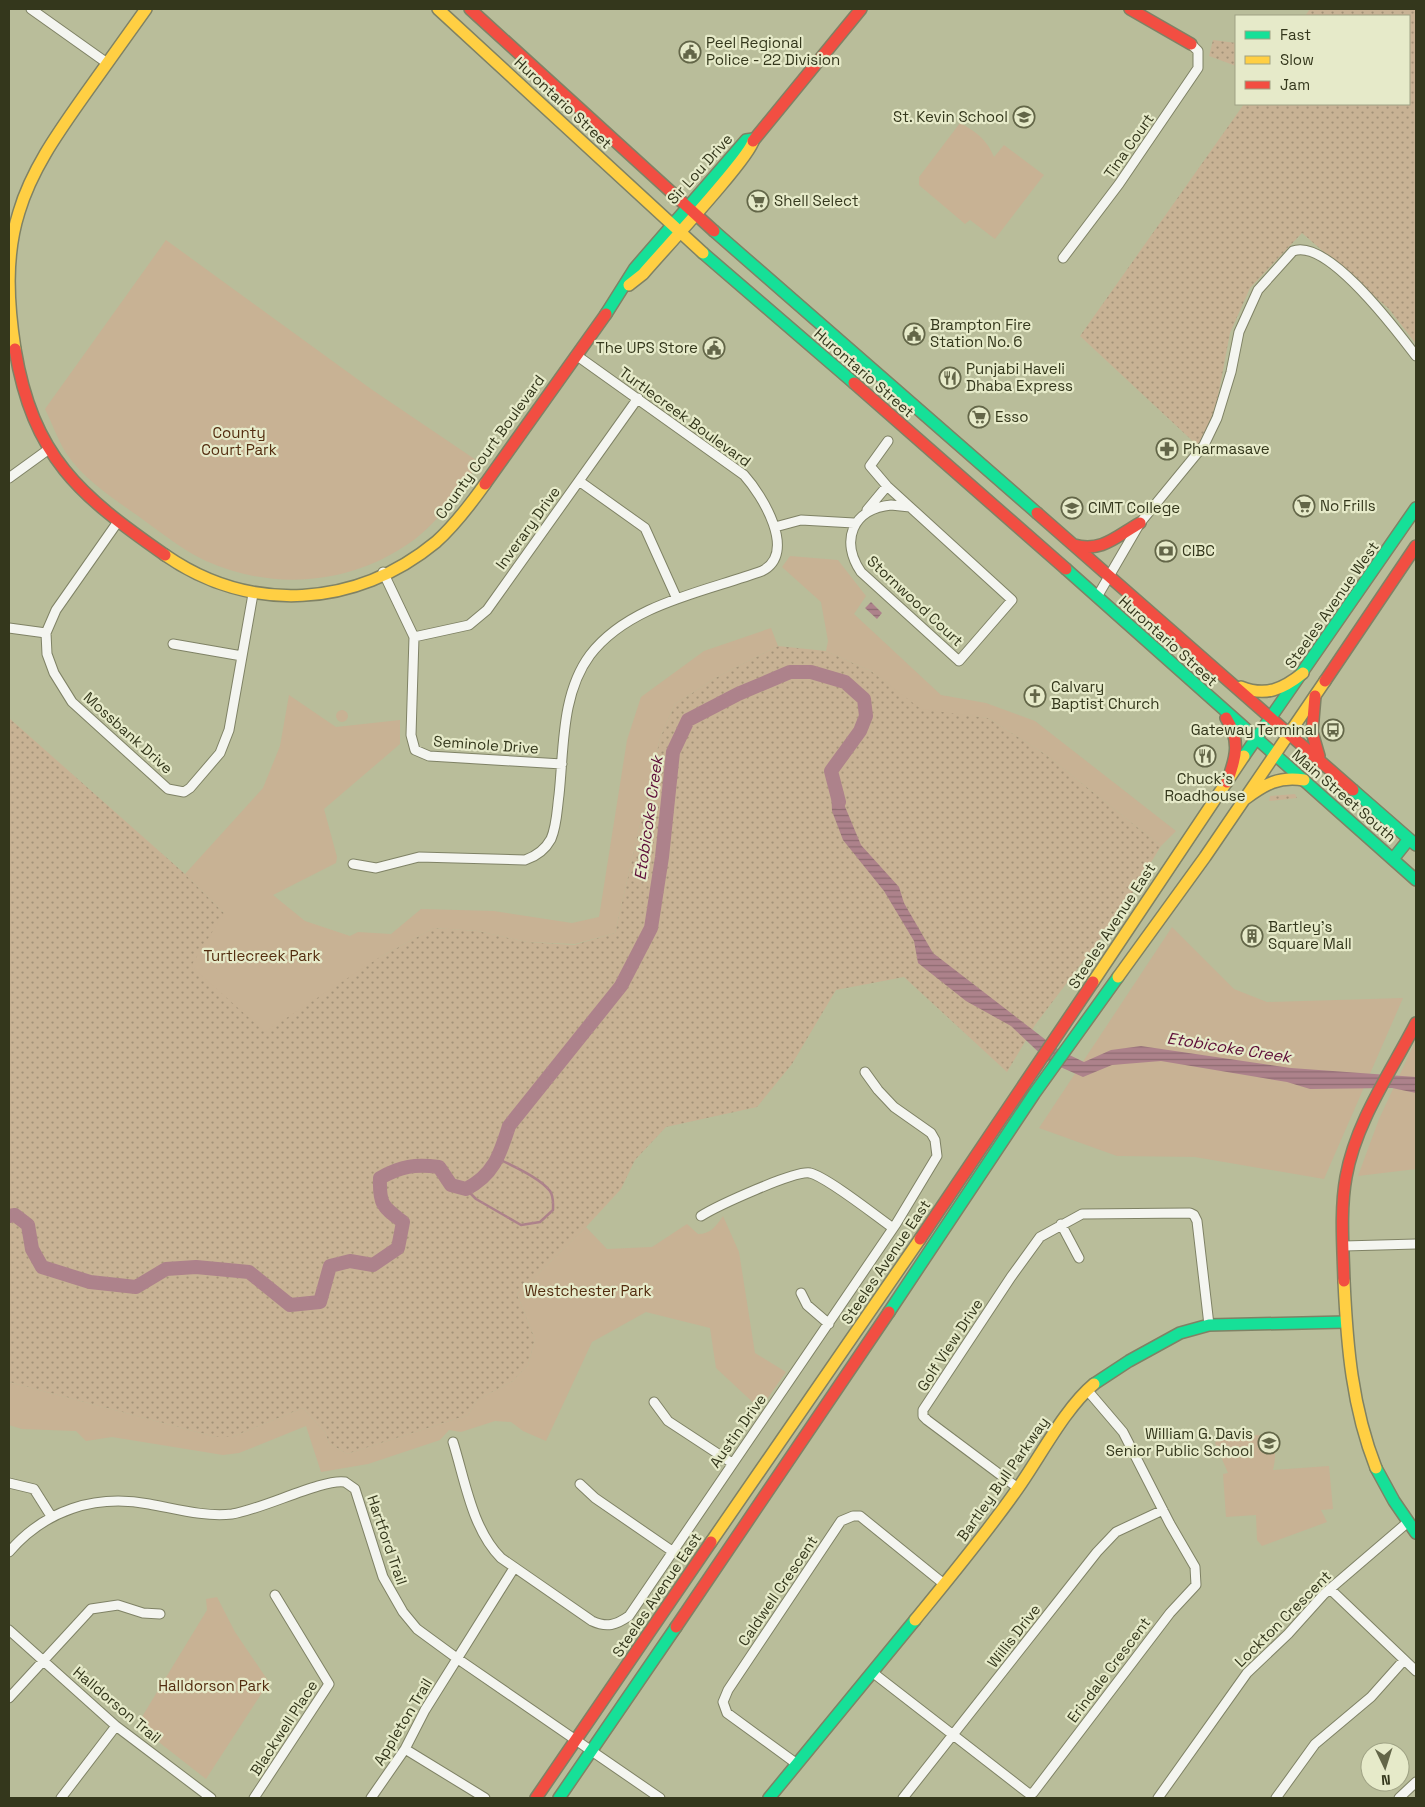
<svg xmlns="http://www.w3.org/2000/svg" width="1425" height="1807" viewBox="0 0 1425 1807" font-family="'Space Grotesk',sans-serif">
  <style>
    .grass { fill: url(#grass-dots) }
    .park { fill: #c8b294 }
    .water { fill: url(#water-rules) }
    .lines { fill: none; stroke-linecap: round; stroke-linejoin: round }
    .stream { stroke: #ad828b; stroke-width: 2.5 }
    .river { stroke: #ad828b; stroke-width: 14 }
    .street-casing { stroke: #7f8265; stroke-width: 11 }
    .fast-casing { stroke: #7f8265; stroke-width: 14 }
    .slow-casing { stroke: #7f8265; stroke-width: 14 }
    .jam-casing { stroke: #7f8265; stroke-width: 14 }
    .street { stroke: #f4f5f0; stroke-width: 9 }
    .fast { stroke: #16e098; stroke-width: 11 }
    .slow { stroke: #ffcf43; stroke-width: 11 }
    .jam { stroke: #f24e42; stroke-width: 11 }
    .labels { text-anchor: middle; stroke-width: 4.5; stroke-linejoin: round; paint-order: stroke }
    .poi-label { font-size: 15px; fill: #34371c; stroke: #e6eac9; text-anchor: start }
    .street-label { font-size: 15px; fill: #34371c; stroke: #e6eac9 }
    .park-label { font-size: 15px; fill: #532c0f; stroke: #e6eac9 }
    .water-label { font-size: 16px; font-style: italic; fill: #5d0d38; stroke: #e6eac9 }
  </style>
  <defs>
    <pattern id="grass-dots" width="8" height="8" patternUnits="userSpaceOnUse" patternTransform="scale(1.25)"><rect width="8" height="8" fill="#c8b294"/><path d="M2 2h.1M6 6h.1" fill="none" stroke="#a39278" stroke-width="1.8" stroke-linecap="round"/></pattern>
    <pattern id="water-rules" width="6" height="5" patternUnits="userSpaceOnUse" patternTransform="scale(1.25)"><rect width="6" height="5" fill="#ad828b"/><path d="M0 2.5h6" fill="none" stroke="#8e6b71"/></pattern>
  </defs>
  <rect width="100%" height="100%" fill="#b9bd9a"/>
  <!-- grass -->
  <path class="grass" d="M1310,9H1416V344L1389,309L1302,233L1250,288L1230,333L1213,423L1199,447L1080,336L1244,104H1409V16H1305Z
    M1213,40L1236,43V66L1209,56Z
    M778,646L826,651L871,671L921,708L988,718L1045,754L1161,846L1122,910L1035,1025L1007,1072L904,977L836,990L792,1064L757,1107L666,1127L635,1160L621,1189L586,1227L517,1294L535,1339L528,1365L513,1381L477,1400L468,1415L347,1454L329,1443L325,1432L303,1408L232,1437H216L9,1382V718L185,874L224,913L380,957L434,928L478,931L527,942L574,945L615,933L660,738L675,704L717,677Z
    M1295,794L1297,798L1269,801L1270,796Z"/>
  <!-- park -->
  <path class="park" d="M960,123C977,132 987,140 994,157L1004,145L1044,175L995,239L970,220L965,224L919,185V177Z
    M166,240L371,389L479,462C459,491 439,522 411,542C350,585 273,591 206,561C186,552 167,537 149,524C121,503 86,483 66,453C58,440 52,423 45,409Z
    M790,556L838,560L866,596L854,614L941,695L986,703L1035,721L1176,831L1161,846L1045,754L988,718L921,709L871,671L826,651L828,641L821,602L782,567Z
    M771,628L778,646L717,677L675,704L660,738L615,933L575,944L527,942L478,931L434,928L380,957L265,1032L191,966L224,913L185,874L263,788L280,746L289,695L336,727L400,720V744L324,809L337,857L336,863L273,895L305,921L350,936L358,932L391,934L421,909L494,911L572,923L599,917L627,740L641,697L704,651Z
    M336 716a6 6 0 1 1 12 0a6 6 0 1 1-12 0Z
    M1172,927L1234,989L1267,1002L1403,998L1324,1179L1195,1157L1117,1156L1039,1128Z
    M1416,1040V1169L1358,1176L1379,1119Z
    M723,1216L739,1252L755,1353L786,1372L760,1409L716,1368L710,1328L646,1312L592,1342L546,1441L523,1431L511,1422L495,1421L461,1432L449,1430L440,1440L368,1464L321,1472L306,1426L239,1453L223,1455L112,1437L86,1441L76,1431L22,1429L9,1425V1382L216,1437H232L303,1408L325,1432L329,1443L347,1454L468,1415L477,1400L513,1381L528,1365L535,1339L517,1294L586,1227L607,1249L652,1247L687,1224L698,1234C711,1234 716,1226 723,1216Z
    M1271,1435C1276,1448 1276,1457 1273,1470L1329,1466L1333,1509L1321,1510L1327,1522L1262,1546L1257,1540L1256,1515L1226,1517L1223,1474L1228,1473L1215,1443L1218,1436Z
    M217,1597L235,1632L269,1682L206,1779L137,1725L207,1610L206,1599Z"/>
  <!-- water -->
  <path class="water" d="M871,602L882,613L877,619L865,608Z
    M831,785H836L861,845L899,887L904,903L933,953L1059,1050L1084,1062L1111,1050L1141,1046L1291,1068L1416,1077V1093L1392,1088L1310,1089L1287,1082L1161,1061L1112,1065L1083,1077L1049,1062L1011,1026L966,1001L918,963L914,941L884,891L843,840L832,811Z"/>
  <g class="lines">
    <!-- stream -->
    <path class="stream" d="M466,1189L476,1199L521,1225L540,1222L553,1210C553,1203 554,1197 550,1191C539,1177 512,1166 497,1158"/>
    <!-- river -->
    <path class="river" d="M9,1216L15,1215L28,1225L32,1249L42,1267L90,1282L136,1287L166,1269L196,1267L249,1272L290,1305L320,1302L330,1266L350,1261L373,1265L398,1248L403,1222C383,1207 379,1205 380,1178C401,1166 415,1164 439,1167L451,1185L466,1189C494,1175 500,1154 509,1126L621,986L651,928L662,857L673,752L688,720L738,694L790,672H811L845,682L864,699L866,716L860,731L831,771L839,802"/>
    <!-- street casing -->
    <g class="street-casing">
      <path id="street" d="M31,9L107,63
        M1063,258L1119,184L1198,68V51L1191,44
        M888,441L870,466L887,486L910,507
        M9,478L49,449
        M579,481L645,528L677,599
        M891,505L910,507L1012,600L959,661L861,572C840,541 852,509 891,505Z
        M867,510L887,486
        M117,523L56,610L46,633L47,654L54,673L72,702L168,789L184,792L190,788L220,753L229,730L253,594
        M775,527L801,520L854,523
        M383,572L414,637L411,735L415,750L429,756L562,764
        M1097,597L1140,523L1204,445L1217,418L1231,372L1239,332L1258,290L1293,251C1328,238 1396,330 1416,356
        M9,628L46,633
        M414,637L469,625L487,610L638,398
        M173,644L242,656
        M353,864L376,868L419,857L525,860C537,856 545,850 551,839C557,825 557,809 559,795C564,749 561,694 590,655C629,604 704,592 762,571C798,553 762,495 744,475L576,355
        M701,1216C717,1206 795,1170 810,1173C827,1177 876,1216 893,1228
        M1061,1224L1079,1258
        M1344,1246L1416,1244
        M801,1293L807,1305L829,1324
        M654,1402L668,1421L732,1463
        M453,1442C465,1480 472,1529 501,1558L592,1621C607,1628 616,1625 629,1616L896,1224L937,1156L935,1140L931,1133L894,1107L878,1090L865,1072
        M9,1483L34,1489L51,1516
        M580,1484L595,1498L672,1551
        M1018,1488L927,1420L923,1416V1410L1011,1277L1040,1237L1082,1214L1190,1213L1194,1215L1197,1221L1209,1325
        M9,1552C45,1510 95,1494 149,1504C177,1509 204,1517 232,1514C261,1510 324,1478 345,1482L355,1489L383,1577L403,1612L417,1629L458,1659L660,1798
        M1330,1589L1416,1671
        M9,1630L116,1726L211,1798
        M872,1672L1028,1793H1033L1170,1613L1196,1585L1195,1567L1170,1524L1123,1432L1088,1391
        M9,1698L91,1609L118,1605L143,1613L160,1614
        M405,1749L485,1798
        M797,1764L727,1713L723,1702L728,1690L841,1521L853,1516H860L944,1584
        M61,1798L116,1726
        M254,1798L329,1684L275,1595
        M371,1798L405,1749L425,1710L514,1568
        M903,1798L1097,1552L1116,1532L1163,1510
        M1158,1798L1247,1673L1288,1634L1324,1594L1408,1522
        M1276,1798L1315,1744L1371,1697L1404,1660
        M1399,1798L1416,1782"/>
    </g>
    <!-- fast casing -->
    <g class="fast-casing">
      <path id="fast" d="M714,231L1037,513
        M703,253L854,383
        M606,314L635,268L746,140L753,139
        M1066,569L1416,880
        M1244,756L1416,508
        M1353,790L1416,845
        M1393,859L1409,839
        M889,1312L1034,1094L1118,977
        M1094,1384L1129,1361L1180,1333L1209,1325L1346,1322
        M1376,1468L1394,1501L1416,1533
        M559,1798L676,1627
        M769,1798L915,1620"/>
    </g>
    <!-- slow casing -->
    <g class="slow-casing">
      <path id="slow" d="M438,9L703,253
        M629,285L643,274C660,254 751,156 753,141
        M15,349C8,304 5,256 19,212C32,168 60,130 86,93C106,65 126,37 146,9
        M165,555C250,614 356,608 436,542C455,525 470,505 485,484
        M1241,687C1266,697 1283,689 1303,673
        M1245,799C1265,784 1279,776 1304,780
        M1118,977L1205,857L1325,681
        M1093,982L1244,756
        M1344,1281C1347,1346 1352,1407 1376,1468
        M711,1542L920,1239
        M915,1620C950,1577 986,1534 1018,1488C1040,1457 1065,1408 1094,1384"/>
    </g>
    <!-- jam casing -->
    <g class="jam-casing">
      <path id="jam" d="M470,9L714,231
        M1130,9L1191,44
        M753,141L861,9
        M15,349C33,457 79,495 165,555
        M854,383L1066,569
        M485,484L606,314
        M1037,513L1353,790
        M1074,545C1101,553 1117,536 1140,523
        M1325,681L1416,546
        M1315,696L1312,732L1319,756
        M1226,718C1241,741 1236,758 1227,782
        M920,1239L1093,982
        M1344,1281C1343,1246 1340,1210 1346,1177C1356,1121 1391,1072 1416,1023
        M676,1627L889,1312
        M536,1798L711,1542"/>
    </g>
    <!-- street -->
    <use href="#street" class="street"/>
    <!-- fast -->
    <use href="#fast" class="fast"/>
    <!-- slow -->
    <use href="#slow" class="slow"/>
    <!-- jam -->
    <use href="#jam" class="jam"/>
  </g>
  <!-- icons -->
  <defs>
    <g id="civic-ring" transform="scale(1.125)"><circle r="9.5" fill="#e6eac9" stroke="#636648" stroke-width="1.5"/><path d="M-.6-6.5H3V-4.5H.6V-3L4-1V1h2V6H-6V1h2V-1L-.6-3ZM-1.2 2.5V6h2.4V2.5Z" fill="#636648"/></g>
    <g id="school-ring" transform="scale(1.125)"><circle r="9.5" fill="#e6eac9" stroke="#636648" stroke-width="1.5"/><path d="M0-5L7-2L0 1L-7-2ZM-4 1L0 2.5L4 1V4Q0 6-4 4Z" fill="#636648"/></g>
    <g id="supermarket-ring" transform="scale(1.125)"><circle r="9.5" fill="#e6eac9" stroke="#636648" stroke-width="1.5"/><path d="M-6-5.5h2.5l.6 2H6L4.5 2H-2.5L-4.4-4H-6ZM-1.5 3.2a1.3 1.3 0 1 0 .1 0ZM3 3.2a1.3 1.3 0 1 0 .1 0Z" fill="#636648"/></g>
    <g id="restaurant-ring" transform="scale(1.125)"><circle r="9.5" fill="#e6eac9" stroke="#636648" stroke-width="1.5"/><path d="M-5-6h1v4h1v-4h1v4h1v-4h1v5L-1.5 .5V6h-2V.5L-5-1ZM5-6V6H3V1.5H1.5Q1.5-4 5-6Z" fill="#636648"/></g>
    <g id="pharmacy-ring" transform="scale(1.125)"><circle r="9.5" fill="#e6eac9" stroke="#636648" stroke-width="1.5"/><path d="M-2-6h4v4h4v4h-4v4h-4v-4h-4v-4h4Z" fill="#636648"/></g>
    <g id="university-ring" transform="scale(1.125)"><circle r="9.5" fill="#e6eac9" stroke="#636648" stroke-width="1.5"/><path d="M0-5L7-2L0 1L-7-2ZM-4 1L0 2.5L4 1V4Q0 6-4 4Z" fill="#636648"/></g>
    <g id="bank-ring" transform="scale(1.125)"><circle r="9.5" fill="#e6eac9" stroke="#636648" stroke-width="1.5"/><path d="M-6-4H6V4H-6ZM0-2.3a2.3 2.3 0 1 0 0 4.6a2.3 2.3 0 1 0 0-4.6Z" fill="#636648"/></g>
    <g id="church-ring" transform="scale(1.125)"><circle r="9.5" fill="#e6eac9" stroke="#636648" stroke-width="1.5"/><path d="M-1.2-6h2.4v3.5h3.3v2.4h-3.3V6h-2.4V-.1h-3.3v-2.4h3.3Z" fill="#636648"/></g>
    <g id="bus-ring" transform="scale(1.125)"><circle r="9.5" fill="#e6eac9" stroke="#636648" stroke-width="1.5"/><path d="M-5-6H5V4H4V6H2V4H-2V6H-4V4H-5ZM-3.5-4V0h7V-4ZM-3.5 1.2v1.5H-2V1.2ZM2 1.2v1.5H3.5V1.2Z" fill="#636648"/></g>
    <g id="building-ring" transform="scale(1.125)"><circle r="9.5" fill="#e6eac9" stroke="#636648" stroke-width="1.5"/><path d="M-4-6H4V6H1V3H-1V6H-4ZM-2.5-4.3h1.7v1.8h-1.7ZM.8-4.3h1.7v1.8H.8ZM-2.5-1h1.7V.8h-1.7ZM.8-1h1.7V.8H.8Z" fill="#636648"/></g>
  </defs>
  <g fill-rule="evenodd">
    <use href="#civic-ring" x="690" y="52"/>
    <use href="#school-ring" x="1024" y="117"/>
    <use href="#supermarket-ring" x="758" y="201"/>
    <use href="#civic-ring" x="914" y="334"/>
    <use href="#civic-ring" x="714" y="348"/>
    <use href="#restaurant-ring" x="950" y="378"/>
    <use href="#supermarket-ring" x="979" y="417"/>
    <use href="#pharmacy-ring" x="1167" y="449"/>
    <use href="#supermarket-ring" x="1304" y="506"/>
    <use href="#university-ring" x="1072" y="508"/>
    <use href="#bank-ring" x="1166" y="551"/>
    <use href="#church-ring" x="1035" y="696"/>
    <use href="#bus-ring" x="1333" y="730"/>
    <use href="#restaurant-ring" x="1205" y="756"/>
    <use href="#building-ring" x="1252" y="936"/>
    <use href="#school-ring" x="1269" y="1443"/>
  </g>
  <g class="labels">
    <!-- poi labels -->
    <g class="poi-label">
      <text x="706" y="48">Peel Regional<tspan x="706" dy="17">Police - 22 Division</tspan></text>
      <text x="1008" y="122" text-anchor="end">St. Kevin School</text>
      <text x="774" y="206">Shell Select</text>
      <text x="930" y="330">Brampton Fire<tspan x="930" dy="17">Station No. 6</tspan></text>
      <text x="698" y="353" text-anchor="end">The UPS Store</text>
      <text x="966" y="374">Punjabi Haveli<tspan x="966" dy="17">Dhaba Express</tspan></text>
      <text x="995" y="422">Esso</text>
      <text x="1183" y="454">Pharmasave</text>
      <text x="1320" y="511">No Frills</text>
      <text x="1088" y="513">CIMT College</text>
      <text x="1182" y="556">CIBC</text>
      <text x="1051" y="692">Calvary<tspan x="1051" dy="17">Baptist Church</tspan></text>
      <text x="1317" y="735" text-anchor="end">Gateway Terminal</text>
      <text x="1205" y="784" text-anchor="middle">Chuck's<tspan x="1205" dy="17">Roadhouse</tspan></text>
      <text x="1268" y="932">Bartley's<tspan x="1268" dy="17">Square Mall</tspan></text>
      <text x="1253" y="1439" text-anchor="end">William G. Davis<tspan x="1253" dy="17">Senior Public School</tspan></text>
    </g>
    <!-- street labels -->
    <g class="street-label">
      <text transform="translate(563 103) rotate(43)" y="5">Hurontario Street</text>
      <text transform="translate(1129 146) rotate(-55)" y="5">Tina Court</text>
      <text transform="translate(700 169) rotate(-48)" y="5">Sir Lou Drive</text>
      <text transform="translate(864 373) rotate(41)" y="5">Hurontario Street</text>
      <text transform="translate(685 417) rotate(36)" y="5">Turtlecreek Boulevard</text>
      <text transform="translate(490 447) rotate(-54)" y="5">County Court Boulevard</text>
      <text transform="translate(528 528) rotate(-54)" y="5">Inverary Drive</text>
      <text transform="translate(915 601) rotate(43)" y="5">Stornwood Court</text>
      <text transform="translate(1332 605) rotate(-55)" y="5">Steeles Avenue West</text>
      <text transform="translate(1168 641) rotate(42)" y="5">Hurontario Street</text>
      <text transform="translate(128 733) rotate(42)" y="5">Mossbank Drive</text>
      <text transform="translate(486 745) rotate(4)" y="5">Seminole Drive</text>
      <text transform="translate(1344 796) rotate(41)" y="5">Main Street South</text>
      <text transform="translate(1112 926) rotate(-57)" y="5">Steeles Avenue East</text>
      <text transform="translate(886 1262) rotate(-56)" y="5">Steeles Avenue East</text>
      <text transform="translate(950 1345) rotate(-57)" y="5">Golf View Drive</text>
      <text transform="translate(738 1431) rotate(-55)" y="5">Austin Drive</text>
      <text transform="translate(1003 1479) rotate(-55)" y="5">Bartley Bull Parkway</text>
      <text transform="translate(387 1540) rotate(71)" y="5">Hartford Trail</text>
      <text transform="translate(778 1591) rotate(-56)" y="5">Caldwell Crescent</text>
      <text transform="translate(657 1595) rotate(-56)" y="5">Steeles Avenue East</text>
      <text transform="translate(1283 1619) rotate(-45)" y="5">Lockton Crescent</text>
      <text transform="translate(1014 1636) rotate(-52)" y="5">Willis Drive</text>
      <text transform="translate(1109 1670) rotate(-53)" y="5">Erindale Crescent</text>
      <text transform="translate(117 1705) rotate(40)" y="5">Halldorson Trail</text>
      <text transform="translate(403 1722) rotate(-59)" y="5">Appleton Trail</text>
      <text transform="translate(284 1728) rotate(-57)" y="5">Blackwell Place</text>
    </g>
    <!-- park labels -->
    <g class="park-label">
      <text x="239" y="438">County<tspan x="239" dy="17">Court Park</tspan></text>
      <text x="262" y="961">Turtlecreek Park</text>
      <text x="588" y="1296">Westchester Park</text>
      <text x="214" y="1691">Halldorson Park</text>
    </g>
    <!-- water labels -->
    <g class="water-label">
      <text transform="translate(648 818) rotate(-82)" y="6">Etobicoke Creek</text>
      <text transform="translate(1229 1047) rotate(9)" y="6">Etobicoke Creek</text>
    </g>
  </g>
  <!-- border -->
  <rect width="1425" height="1807" fill="none" stroke="#34371c" stroke-width="20"/>
  <!-- legend -->
  <rect x="1235" y="15" width="175" height="90" fill="#e6eac9" stroke="#9fa284"/>
  <rect x="1245" y="31" width="25" height="8" fill="#16e098" stroke="#9fa284"/>
  <text x="1280" y="40" font-size="15" fill="#34371c">Fast</text>
  <rect x="1245" y="56" width="25" height="8" fill="#ffcf43" stroke="#9fa284"/>
  <text x="1280" y="65" font-size="15" fill="#34371c">Slow</text>
  <rect x="1245" y="81" width="25" height="8" fill="#f24e42" stroke="#9fa284"/>
  <text x="1280" y="90" font-size="15" fill="#34371c">Jam</text>
  <!-- north arrow -->
  <g transform="translate(1385 1767) rotate(176)"><circle r="24" fill="#e6eac9" stroke="#9fa284"/>
  <path d="M0-4L9 19L0 12L-9 19Z" fill="#636648"/>
  <text y="-8" font-size="14" font-weight="bold" text-anchor="middle" fill="#34371c">N</text>
  </g>
</svg>
